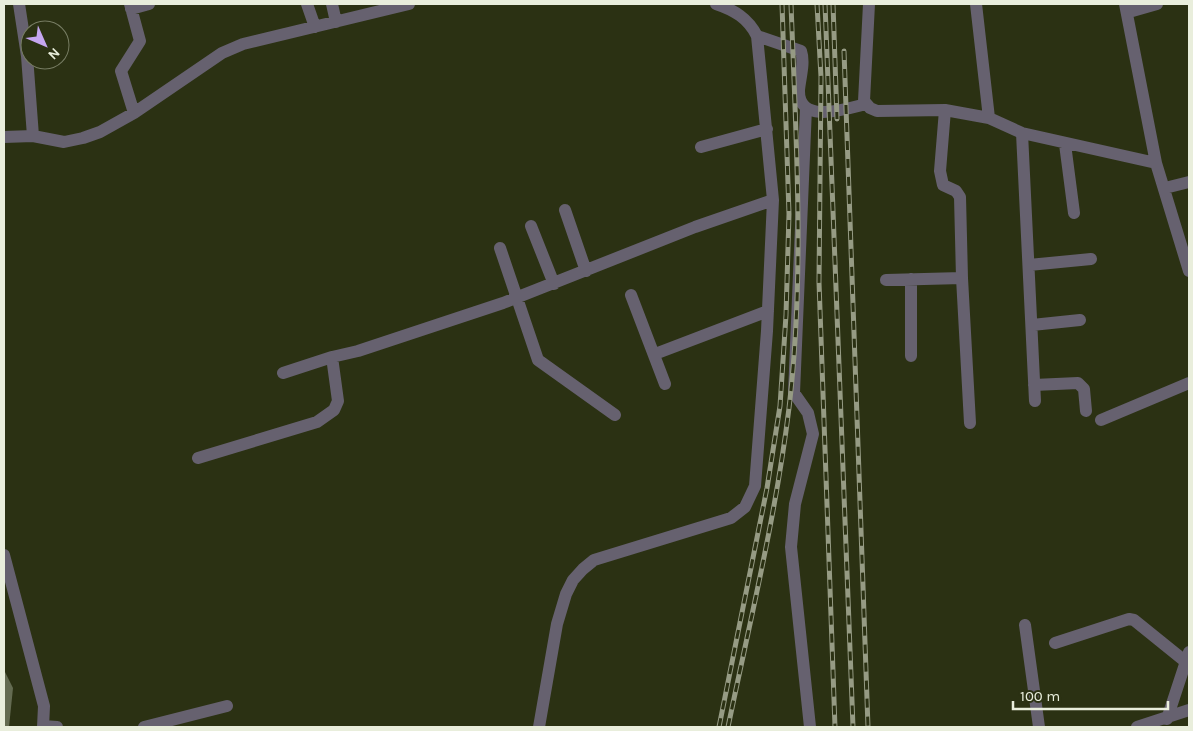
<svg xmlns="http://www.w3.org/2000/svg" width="1193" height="731" viewBox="0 0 1193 731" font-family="Karla,sans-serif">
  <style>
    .forest { fill: #646b51 }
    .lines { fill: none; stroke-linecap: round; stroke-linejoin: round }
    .minor { stroke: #66616f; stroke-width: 12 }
    .rail-casing { stroke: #969b84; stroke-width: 5 }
    .rail { stroke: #2b3113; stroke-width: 3; stroke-dasharray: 9; stroke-linecap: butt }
  </style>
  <rect width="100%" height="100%" fill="#2b3113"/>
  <!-- forest -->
  <path class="forest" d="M4,670L13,688L9,727H4Z"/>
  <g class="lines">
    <!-- minor -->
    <path class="minor" d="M19,4L27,56L33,136
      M130,4L140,41L121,71L134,113
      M307,4L315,27
      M332,4L336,22
      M869,4L864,101L870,108L877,111L945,110L989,118L1022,133L1156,163
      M976,4L989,118
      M1125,4L1156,163L1189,271
      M131,9L149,4
      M1129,12L1157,4
      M757,36L801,51C805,63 800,78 799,90C798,125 846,109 866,104
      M806,108L794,393L808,413L813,434L795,504L791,547L810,727
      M945,110L940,171L943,185L956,191L960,197L962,278L970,423
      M1022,133L1035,401
      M4,137L33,136L64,142L83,138L100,132L134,113L222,53L243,44L409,4
      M1065,144L1074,213
      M701,147L767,129
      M1165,188L1189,182
      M565,210L586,271
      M531,226L554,284
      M500,248L538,360L615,415
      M1029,265L1091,259
      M886,280L962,278
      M631,295L665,384
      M1032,325L1080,320
      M655,354L768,311
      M911,356V279
      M283,373L332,357L358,351L503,303L695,227L773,200
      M1034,385L1078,383L1084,389L1086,411
      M1101,420L1189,383
      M198,458L317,422L334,410L338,401L332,357
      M4,555L44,706L43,727
      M1025,625L1039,727
      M1055,643L1129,619L1134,620L1186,662
      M1167,719L1189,652
      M43,726L57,727
      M144,727L227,706
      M539,727L557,624L566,594L573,580L583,569L594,560L731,518L745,507L755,486L767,331L773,200L757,36C748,18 734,10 716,4
      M1137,727L1189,710"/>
    <!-- rail casing -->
    <g class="rail-casing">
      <path id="rail" d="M817,4L821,77L819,282L835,727
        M825,4L853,727
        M833,4L837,119
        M844,51L868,727
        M719,727L767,488L780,406L786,315L789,214L782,4
        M728,727C750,621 776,515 789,408C805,274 796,138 791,4"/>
    </g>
    <!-- rail -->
    <use href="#rail" class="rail"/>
  </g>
  <!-- border -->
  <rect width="1193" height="731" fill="none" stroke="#e9eedc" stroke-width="10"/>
  <!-- north arrow -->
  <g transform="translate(45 45) rotate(135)"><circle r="24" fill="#2b3113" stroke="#777d63"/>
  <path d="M0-4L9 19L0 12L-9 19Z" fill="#c5a6f0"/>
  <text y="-8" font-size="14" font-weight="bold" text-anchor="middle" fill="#e9eedc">N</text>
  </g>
  <!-- scale -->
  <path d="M1013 701v8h155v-8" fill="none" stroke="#e9eedc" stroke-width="2.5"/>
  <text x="1020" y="701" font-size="15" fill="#e9eedc" stroke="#2b3113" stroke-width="4" paint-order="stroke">100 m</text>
</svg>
